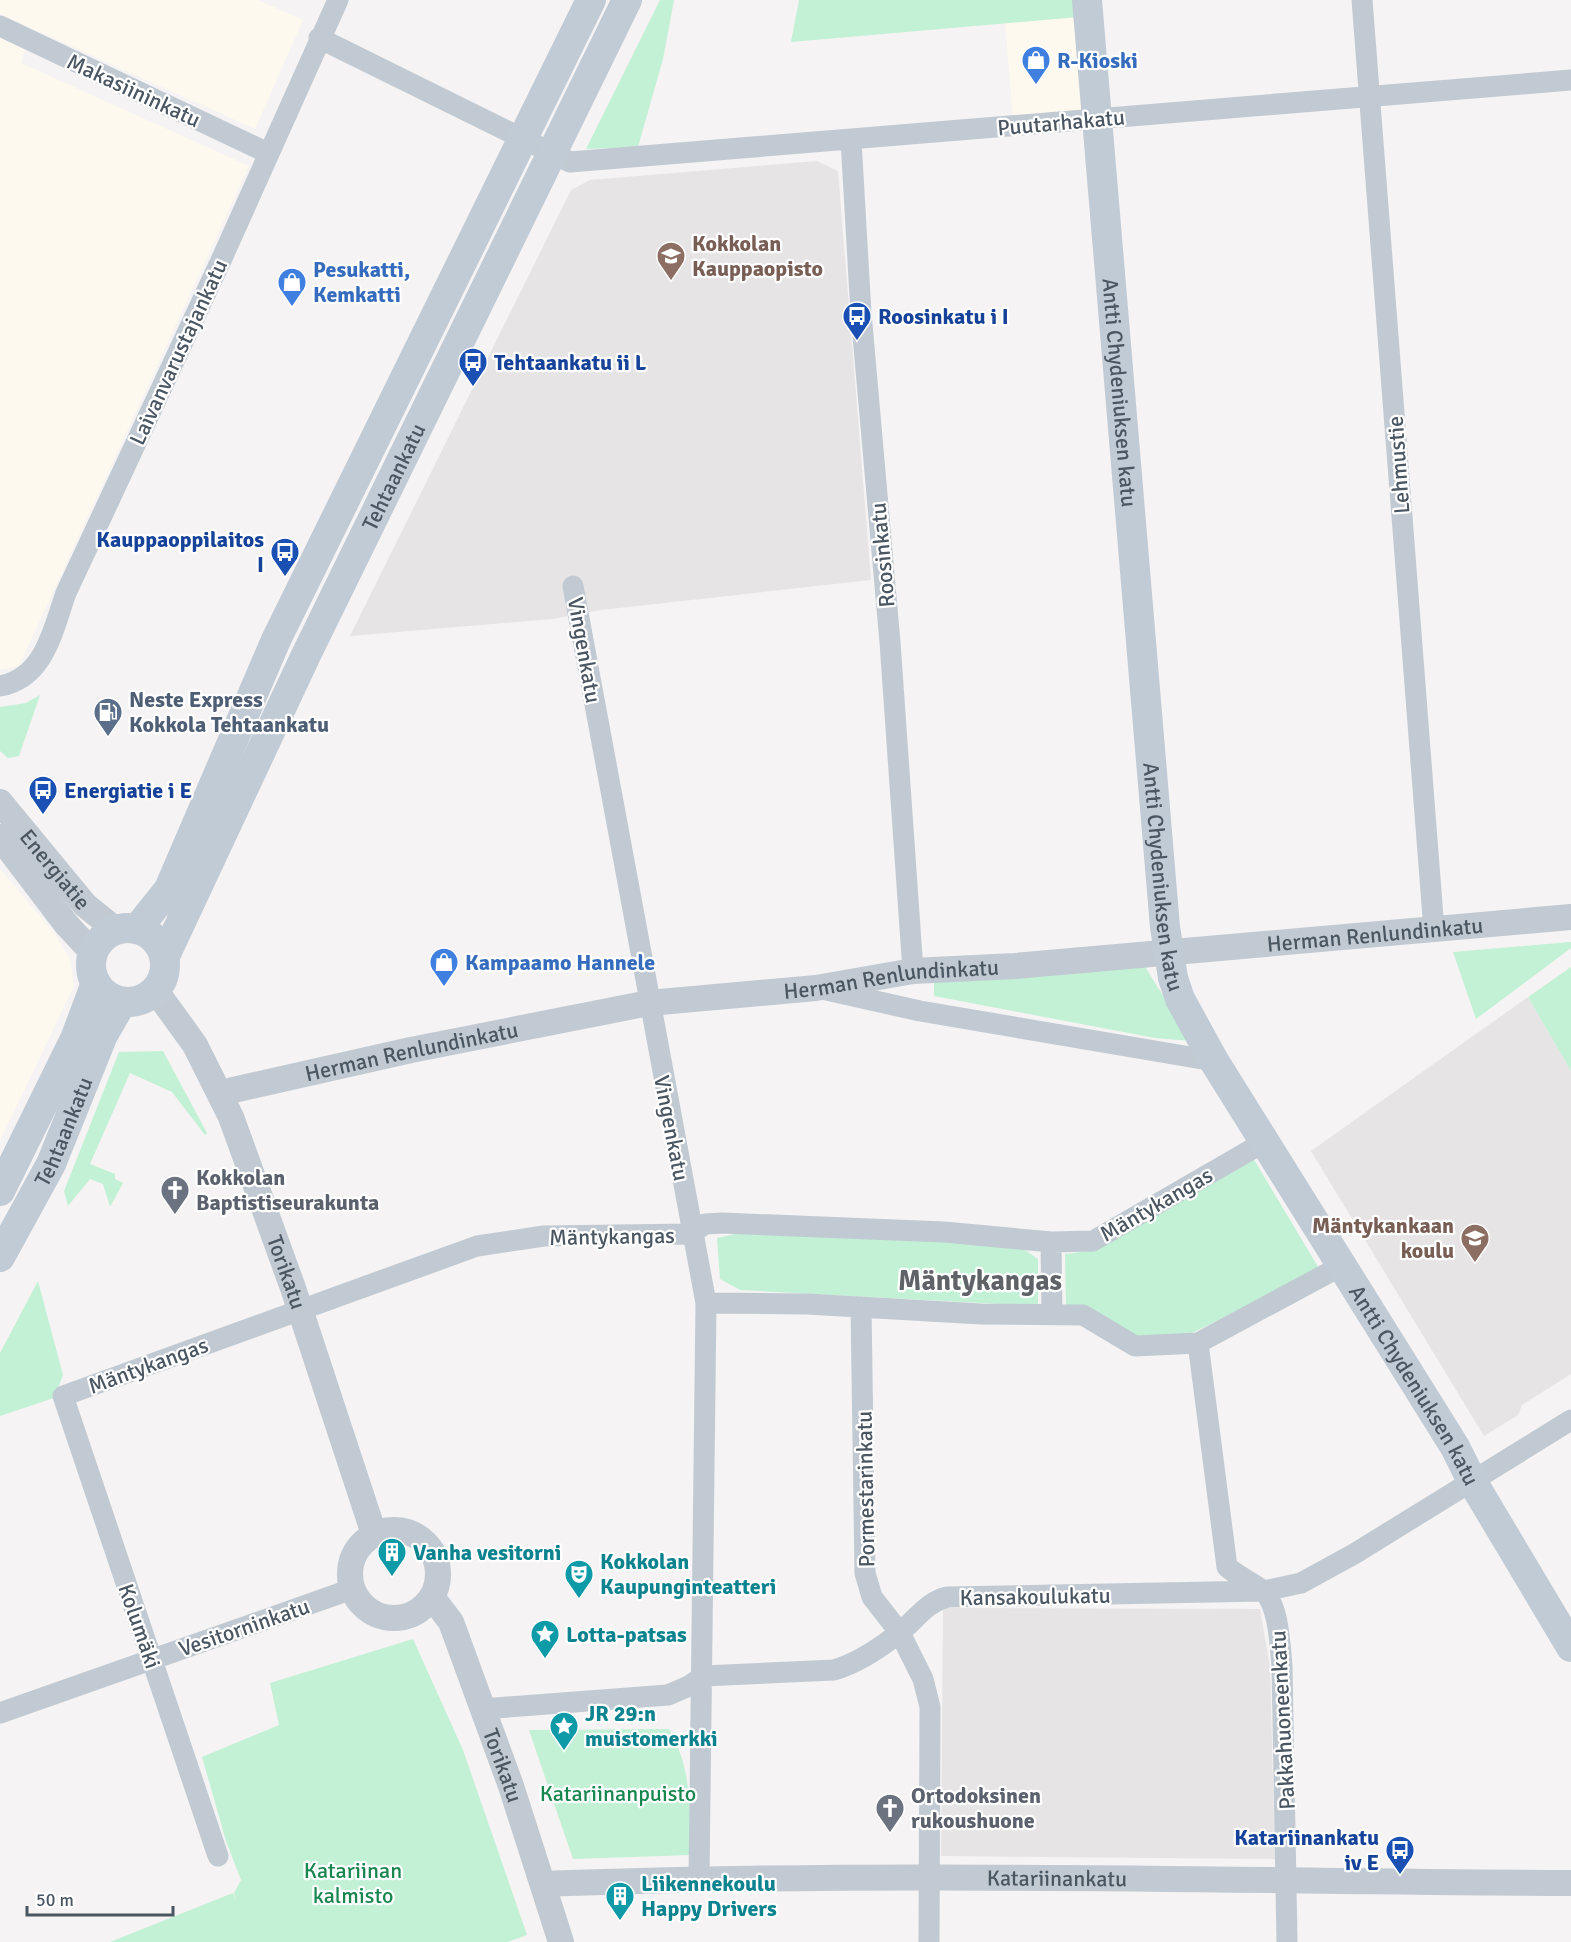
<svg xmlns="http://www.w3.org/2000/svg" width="1571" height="1942" viewBox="0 0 1571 1942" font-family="Signika,sans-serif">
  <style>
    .commercial { fill: #fdf9ef }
    .education { fill: #e6e4e5 }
    .green { fill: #c3f1d5 }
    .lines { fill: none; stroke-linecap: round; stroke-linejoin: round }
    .minor { stroke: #c1cad2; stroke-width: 21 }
    .tertiary { stroke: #c1cad2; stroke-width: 26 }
    .secondary { stroke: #c1cbd6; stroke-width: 30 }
    .labels { text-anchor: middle; stroke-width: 4.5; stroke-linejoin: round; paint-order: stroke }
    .shop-label { font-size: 22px; font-weight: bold; fill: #366cbe; stroke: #fff; text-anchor: start }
    .street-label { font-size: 22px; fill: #4a5661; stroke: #fff }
    .education-label { font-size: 22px; font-weight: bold; fill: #785e54; stroke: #fff; text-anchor: start }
    .transit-label { font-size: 22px; font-weight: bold; fill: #164399; stroke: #fff; text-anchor: start }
    .service-label { font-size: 22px; font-weight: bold; fill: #4e5e75; stroke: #fff; text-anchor: start }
    .worship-label { font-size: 22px; font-weight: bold; fill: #5b616d; stroke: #fff; text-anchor: start }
    .culture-label { font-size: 22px; font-weight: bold; fill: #0d838f; stroke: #fff; text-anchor: start }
    .park-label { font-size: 22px; fill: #17864f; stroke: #fff }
    .district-label { font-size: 28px; font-weight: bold; fill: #5f6368; stroke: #fff }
  </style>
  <rect width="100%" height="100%" fill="#f5f3f3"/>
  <!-- commercial -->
  <path class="commercial" d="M0,0H258L303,20L255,129L0,14Z
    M1078,17L1087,114L1013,118L1005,23Z
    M0,38L25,50L21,63L249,166L19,666L0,670Z
    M0,869L55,934L70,959L74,986L0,1141Z"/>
  <!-- education -->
  <path class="education" d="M817,161L838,171L871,580L601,610L553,619L350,636L571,190L590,180Z
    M1528,997L1571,1071V1374L1522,1405L1518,1415L1484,1436L1311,1151Z
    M943,1608L1260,1609L1270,1667L1275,1859L941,1856Z"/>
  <!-- green -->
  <path class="green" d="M660,0H674L663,59L638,147L586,149Z
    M799,0H1076L1078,17L791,42Z
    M40,695L19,756L8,758L0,751V707L26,703Z
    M1571,942V948L1476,1019L1453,952Z
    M1144,965L1191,1041L1155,1038L934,996V982Z
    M1571,967V1071L1528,997Z
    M163,1051L207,1133L205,1135L172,1092L130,1073L90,1164L115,1174V1179L123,1183L110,1207L103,1184L90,1179L68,1206L64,1191L119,1052Z
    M1253,1158L1320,1270L1190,1334L1139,1337L1066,1305L1065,1254L1097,1250Z
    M744,1232L942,1240L1022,1248L1038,1259V1306L740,1290L720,1279L717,1238Z
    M38,1281L63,1375L54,1398L0,1416V1353Z
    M413,1639L463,1750L527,1935L508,1942H110L233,1893L236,1901L234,1893L241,1880L226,1841L202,1757L279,1725L270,1683Z
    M669,1729C693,1771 689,1808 691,1855L573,1859L529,1730Z"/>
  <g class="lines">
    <!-- minor -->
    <path class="minor" d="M1362,0L1434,930
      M0,26L268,153
      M319,38L570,162L1571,80
      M851,140L861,313L890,642L913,971
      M573,586L706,1303L699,1879
      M0,686C45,678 53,629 66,593L223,256L338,0
      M822,989L920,1011L1214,1061
      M1051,1242L1052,1313
      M706,1303L807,1304L981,1314L1083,1315L1135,1346L1198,1343L1343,1265
      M861,1307L865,1573L872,1597L900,1633L923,1679L930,1707L929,1942
      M1198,1343L1227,1567C1238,1576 1251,1582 1262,1590C1279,1604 1280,1645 1282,1666L1287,1942
      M482,1709L668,1695L689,1686L703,1676L834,1670C858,1663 880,1648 899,1633C916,1620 925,1603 947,1597L1264,1591L1301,1583L1354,1554L1571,1420
      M0,1713L352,1589
      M218,1856L63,1396L477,1246L544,1236L691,1234L705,1224L722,1223L944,1232L1051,1242L1093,1241L1266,1141"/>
    <!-- tertiary -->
    <g class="tertiary">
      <path id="s1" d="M0,802L85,905L116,930"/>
      <path d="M0,837L67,925L93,953"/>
      <path id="s2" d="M156,991L195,1045L231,1117L293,1288L374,1534"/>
      <path id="s3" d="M220,1093L411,1050L649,1003L816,988L913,971L1015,966L1571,917"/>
      <circle cx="394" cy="1574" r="44"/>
      <path id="s4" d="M432,1597L451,1622L511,1786L561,1942"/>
      <path id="s5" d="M543,1884C885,1871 1229,1881 1571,1883"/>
    </g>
    <!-- secondary -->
    <g class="secondary">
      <path id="s6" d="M1087,0L1165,927L1173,978L1180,999L1214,1061L1455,1447L1472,1481L1571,1647"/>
      <circle cx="128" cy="965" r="37"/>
      <path d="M137,929L169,889L276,640L591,0"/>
      <path id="s7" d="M165,956L306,655L627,0"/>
      <path d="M0,1191L75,1039L96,983"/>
      <path id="s8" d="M0,1257L51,1164L103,1035L122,1002"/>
    </g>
  </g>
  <!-- icons -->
  <defs>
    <g id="shop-pin" transform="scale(1.5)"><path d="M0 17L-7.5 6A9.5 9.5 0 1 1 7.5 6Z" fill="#3f7fe0" stroke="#fff"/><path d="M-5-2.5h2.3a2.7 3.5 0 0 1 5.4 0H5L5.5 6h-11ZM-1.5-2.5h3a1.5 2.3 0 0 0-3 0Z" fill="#fff"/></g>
    <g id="school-pin" transform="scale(1.5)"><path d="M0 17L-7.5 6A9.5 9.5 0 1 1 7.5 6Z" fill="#8d6e63" stroke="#fff"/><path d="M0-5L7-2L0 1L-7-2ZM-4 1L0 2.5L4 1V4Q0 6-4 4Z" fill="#fff"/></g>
    <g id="bus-pin" transform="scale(1.5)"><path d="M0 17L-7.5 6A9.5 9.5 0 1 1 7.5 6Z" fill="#1a4fb4" stroke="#fff"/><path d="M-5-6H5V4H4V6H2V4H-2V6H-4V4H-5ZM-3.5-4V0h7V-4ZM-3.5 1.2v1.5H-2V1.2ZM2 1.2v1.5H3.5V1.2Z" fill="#fff"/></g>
    <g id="fuel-pin" transform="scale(1.5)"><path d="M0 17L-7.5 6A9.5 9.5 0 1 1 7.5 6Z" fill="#5c6f8a" stroke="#fff"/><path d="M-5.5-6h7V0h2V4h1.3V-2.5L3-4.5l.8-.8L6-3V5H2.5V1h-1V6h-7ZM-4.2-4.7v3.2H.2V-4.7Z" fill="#fff"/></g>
    <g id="church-pin" transform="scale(1.5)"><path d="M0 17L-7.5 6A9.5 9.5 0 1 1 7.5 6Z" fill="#6b7280" stroke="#fff"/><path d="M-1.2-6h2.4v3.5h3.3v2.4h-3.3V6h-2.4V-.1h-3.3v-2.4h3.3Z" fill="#fff"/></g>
    <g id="building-pin" transform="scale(1.5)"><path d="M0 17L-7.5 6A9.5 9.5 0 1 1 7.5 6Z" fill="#0f9aa8" stroke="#fff"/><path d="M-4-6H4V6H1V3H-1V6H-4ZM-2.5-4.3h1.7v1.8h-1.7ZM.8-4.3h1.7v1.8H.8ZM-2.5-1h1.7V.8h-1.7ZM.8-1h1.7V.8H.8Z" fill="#fff"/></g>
    <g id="theatre-pin" transform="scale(1.5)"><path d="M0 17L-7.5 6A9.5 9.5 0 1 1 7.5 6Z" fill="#0f9aa8" stroke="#fff"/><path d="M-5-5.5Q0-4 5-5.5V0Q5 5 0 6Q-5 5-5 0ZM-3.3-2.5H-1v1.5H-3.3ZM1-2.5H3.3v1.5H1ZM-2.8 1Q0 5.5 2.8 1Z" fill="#fff"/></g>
    <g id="sight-pin" transform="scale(1.5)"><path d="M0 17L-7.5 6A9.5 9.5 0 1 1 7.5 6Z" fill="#0f9aa8" stroke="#fff"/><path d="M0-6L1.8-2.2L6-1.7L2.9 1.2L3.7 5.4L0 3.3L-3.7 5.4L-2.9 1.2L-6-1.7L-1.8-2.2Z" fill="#fff"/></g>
  </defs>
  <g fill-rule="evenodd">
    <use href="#shop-pin" x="1036" y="60"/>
    <use href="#school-pin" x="671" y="256"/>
    <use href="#shop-pin" x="292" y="282"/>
    <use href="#bus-pin" x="857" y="316"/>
    <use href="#bus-pin" x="473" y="362"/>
    <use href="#bus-pin" x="285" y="552"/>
    <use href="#fuel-pin" x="108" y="712"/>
    <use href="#bus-pin" x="43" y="790"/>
    <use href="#shop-pin" x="444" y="962"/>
    <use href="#church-pin" x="175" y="1190"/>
    <use href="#school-pin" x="1475" y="1238"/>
    <use href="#building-pin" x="392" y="1552"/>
    <use href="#theatre-pin" x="579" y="1574"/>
    <use href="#sight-pin" x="545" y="1634"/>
    <use href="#sight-pin" x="564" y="1726"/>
    <use href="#church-pin" x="890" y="1808"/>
    <use href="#bus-pin" x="1400" y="1850"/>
    <use href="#building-pin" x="620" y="1896"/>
  </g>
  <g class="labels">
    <!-- shop labels -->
    <g class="shop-label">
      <text x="1057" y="68">R-Kioski</text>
      <text x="313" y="277">Pesukatti,<tspan x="313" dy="25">Kemkatti</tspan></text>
      <text x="465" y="970">Kampaamo Hannele</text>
    </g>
    <!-- street labels -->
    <g class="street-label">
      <text transform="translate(134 90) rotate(25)" y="8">Makasiininkatu</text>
      <text transform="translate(1061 122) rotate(-5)" y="8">Puutarhakatu</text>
      <text transform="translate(178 352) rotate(-65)" y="8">Laivanvarustajankatu</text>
      <text dy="8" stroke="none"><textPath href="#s6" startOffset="394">Antti Chydeniuksen katu</textPath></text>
      <text transform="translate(1398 465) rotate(-94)" y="8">Lehmustie</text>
      <text dy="8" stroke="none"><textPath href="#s7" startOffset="531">Tehtaankatu</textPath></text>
      <text transform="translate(882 555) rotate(-95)" y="8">Roosinkatu</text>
      <text transform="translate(585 650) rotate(80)" y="8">Vingenkatu</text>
      <text dy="8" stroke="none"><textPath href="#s1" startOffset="87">Energiatie</textPath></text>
      <text dy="8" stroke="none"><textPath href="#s6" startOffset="880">Antti Chydeniuksen katu</textPath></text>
      <text dy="8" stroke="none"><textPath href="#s3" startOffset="1168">Herman Renlundinkatu</textPath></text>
      <text dy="8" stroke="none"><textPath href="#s3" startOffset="682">Herman Renlundinkatu</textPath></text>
      <text dy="8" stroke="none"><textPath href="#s3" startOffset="196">Herman Renlundinkatu</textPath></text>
      <text transform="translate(672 1128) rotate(79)" y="8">Vingenkatu</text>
      <text dy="8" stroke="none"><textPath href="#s8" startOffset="141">Tehtaankatu</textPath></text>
      <text transform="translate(1156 1204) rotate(-30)" y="8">Mäntykangas</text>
      <text transform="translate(612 1236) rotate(-1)" y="8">Mäntykangas</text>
      <text dy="8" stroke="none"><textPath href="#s2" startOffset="312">Torikatu</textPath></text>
      <text transform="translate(148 1365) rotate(-20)" y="8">Mäntykangas</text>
      <text dy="8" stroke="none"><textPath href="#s6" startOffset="1456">Antti Chydeniuksen katu</textPath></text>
      <text transform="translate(865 1489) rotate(-91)" y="8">Pormestarinkatu</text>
      <text transform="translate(1035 1596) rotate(-1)" y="8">Kansakoulukatu</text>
      <text transform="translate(140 1626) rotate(71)" y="8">Kolumäki</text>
      <text transform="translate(244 1627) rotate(-19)" y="8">Vesitorninkatu</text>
      <text transform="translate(1282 1720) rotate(-93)" y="8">Pakkahuoneenkatu</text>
      <text dy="8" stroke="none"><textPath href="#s4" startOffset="184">Torikatu</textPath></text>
      <text dy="8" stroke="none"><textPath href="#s5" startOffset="514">Katariinankatu</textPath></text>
    </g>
    <!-- education labels -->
    <g class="education-label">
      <text x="692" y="251">Kokkolan<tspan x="692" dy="25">Kauppaopisto</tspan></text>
      <text x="1454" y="1233" text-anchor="end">Mäntykankaan<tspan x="1454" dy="25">koulu</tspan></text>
    </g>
    <!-- transit labels -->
    <g class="transit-label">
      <text x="878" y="324">Roosinkatu i I</text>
      <text x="494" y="370">Tehtaankatu ii L</text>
      <text x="264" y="547" text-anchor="end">Kauppaoppilaitos<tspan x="264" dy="25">I</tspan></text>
      <text x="64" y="798">Energiatie i E</text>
      <text x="1379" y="1845" text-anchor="end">Katariinankatu<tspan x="1379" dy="25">iv E</tspan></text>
    </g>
    <!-- service labels -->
    <g class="service-label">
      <text x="129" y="707">Neste Express<tspan x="129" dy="25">Kokkola Tehtaankatu</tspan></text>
    </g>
    <!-- worship labels -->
    <g class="worship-label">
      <text x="196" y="1185">Kokkolan<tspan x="196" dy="25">Baptistiseurakunta</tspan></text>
      <text x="911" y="1803">Ortodoksinen<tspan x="911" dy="25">rukoushuone</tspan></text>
    </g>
    <!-- culture labels -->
    <g class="culture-label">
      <text x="413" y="1560">Vanha vesitorni</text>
      <text x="600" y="1569">Kokkolan<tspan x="600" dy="25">Kaupunginteatteri</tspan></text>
      <text x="566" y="1642">Lotta-patsas</text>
      <text x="585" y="1721">JR 29:n<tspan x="585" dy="25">muistomerkki</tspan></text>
      <text x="641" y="1891">Liikennekoulu<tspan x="641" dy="25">Happy Drivers</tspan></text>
    </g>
    <!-- park labels -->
    <g class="park-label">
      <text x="618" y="1801">Katariinanpuisto</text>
      <text x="353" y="1878">Katariinan<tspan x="353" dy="25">kalmisto</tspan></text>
    </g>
    <!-- district labels -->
    <g class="district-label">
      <text x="980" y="1290">Mäntykangas</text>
    </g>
  </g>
  <!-- scale -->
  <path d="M27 1906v9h146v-9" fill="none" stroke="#4a5661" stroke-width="3"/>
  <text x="36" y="1906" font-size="18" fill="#4a5661" stroke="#ffffff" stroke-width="4.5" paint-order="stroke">50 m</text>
</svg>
